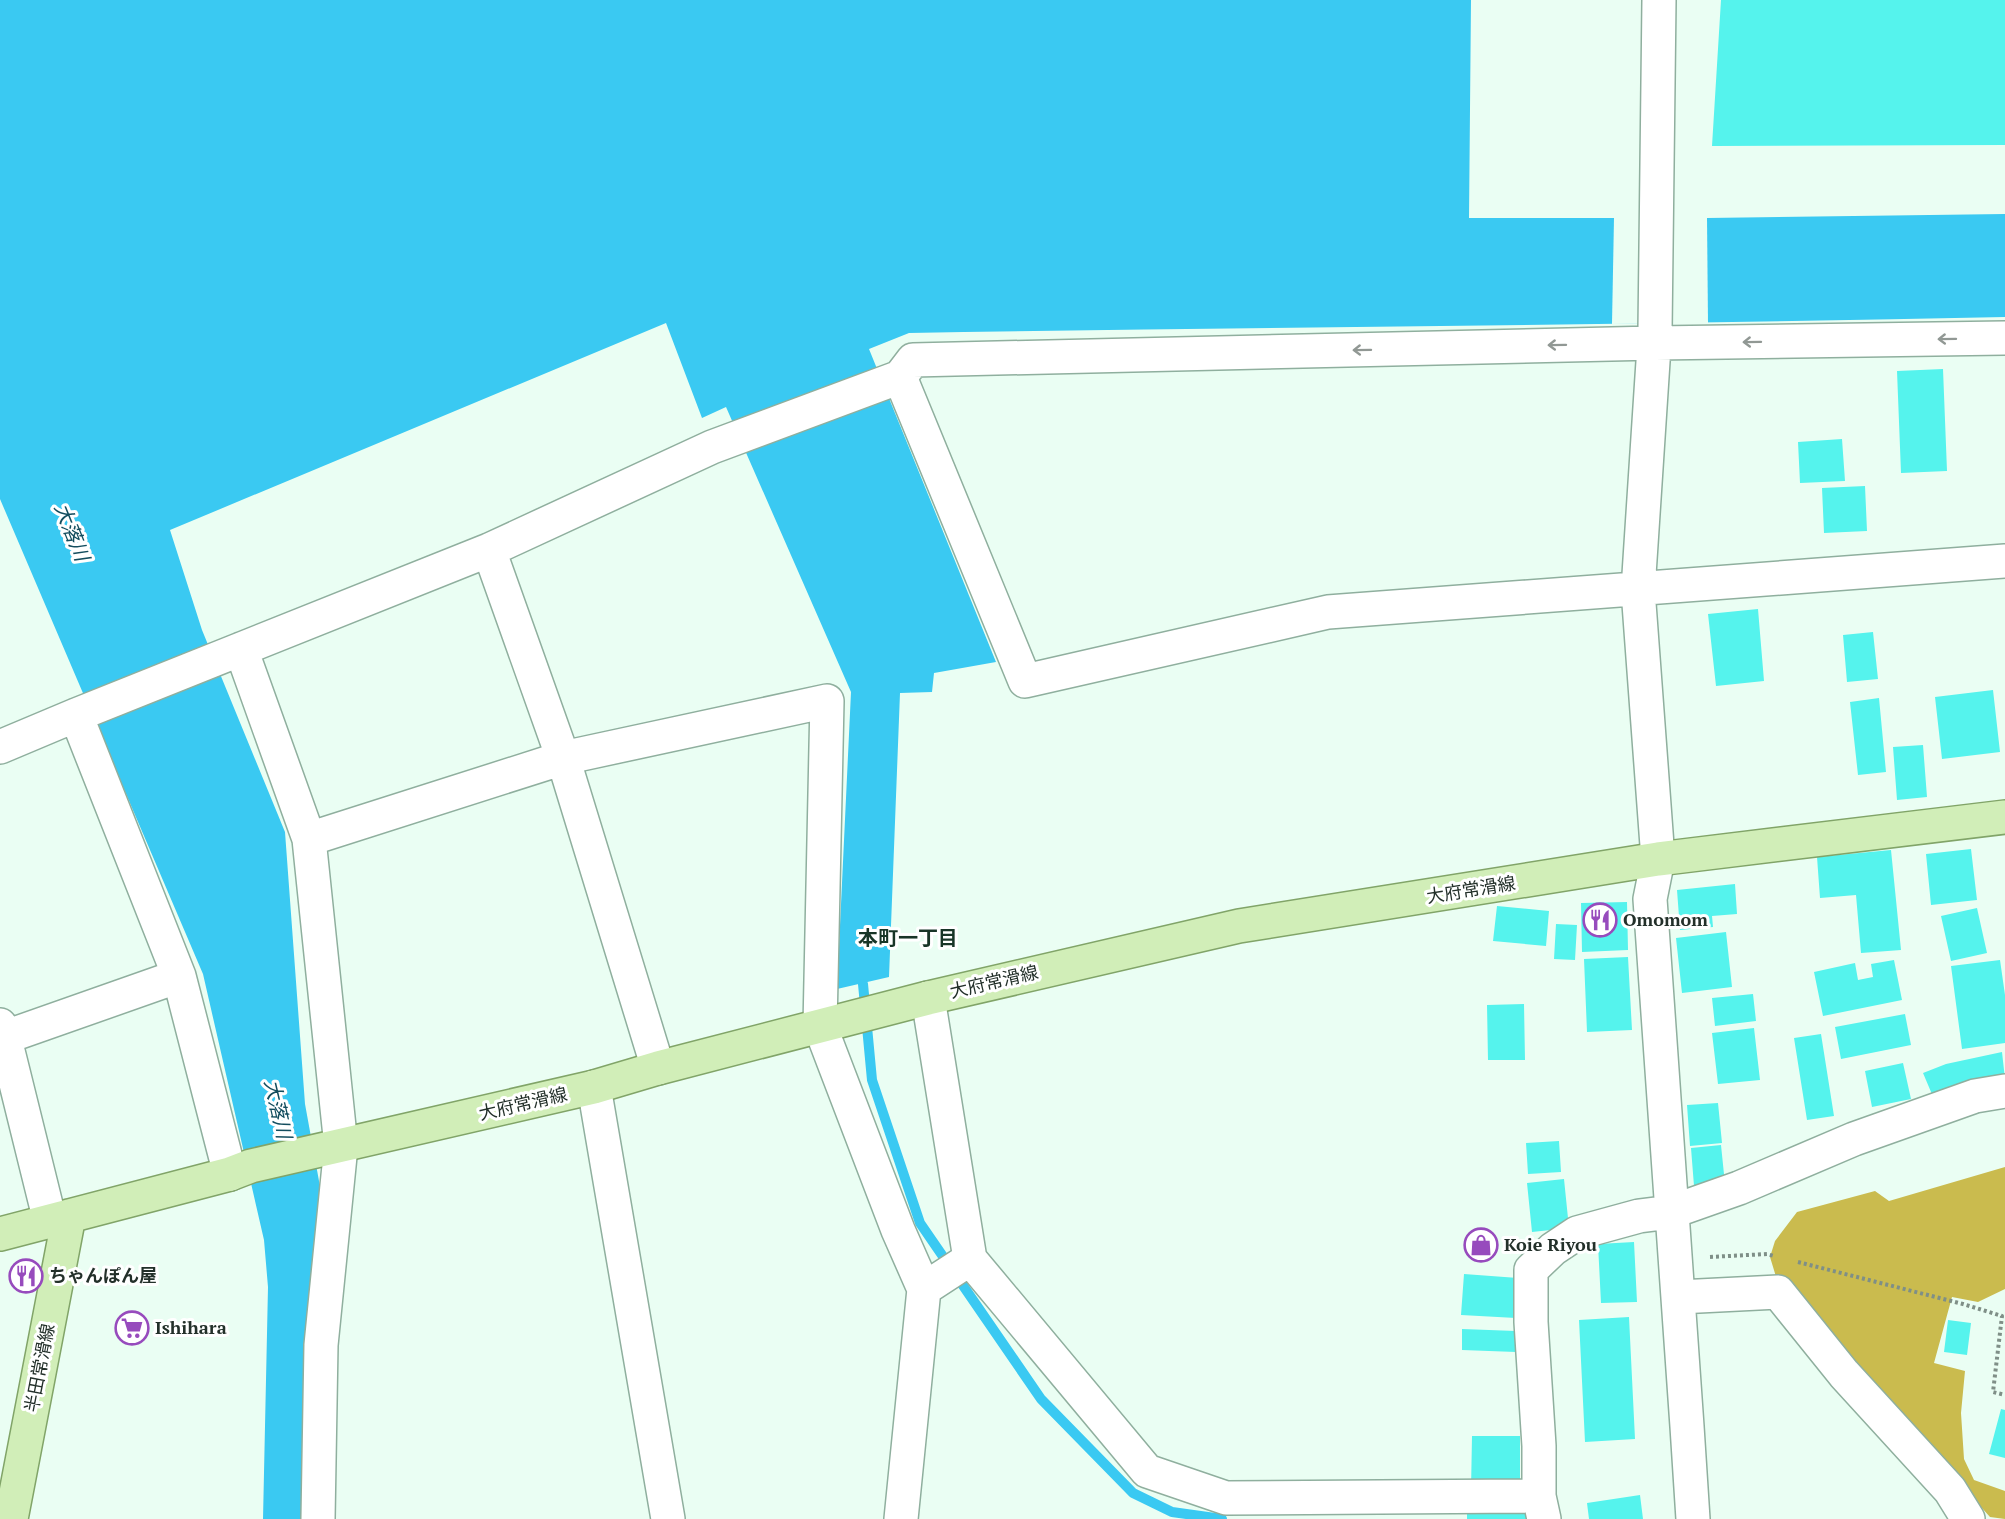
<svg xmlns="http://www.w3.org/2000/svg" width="2005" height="1519" viewBox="0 0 2005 1519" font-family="'PT Serif','Noto Sans JP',serif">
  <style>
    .forest { fill: #cabb4e }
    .water { fill: #3ac9f2 }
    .pier { fill: #eafef3 }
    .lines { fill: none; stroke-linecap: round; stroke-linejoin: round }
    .stream { stroke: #3ac9f2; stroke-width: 10 }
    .building { fill: #55f3ed }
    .minor-casing { stroke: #8faf9e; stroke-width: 36 }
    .major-casing { stroke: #81a468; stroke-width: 36 }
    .path { stroke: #7f8f87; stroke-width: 4; stroke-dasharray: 3 3; stroke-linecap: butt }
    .minor { stroke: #fff; stroke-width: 33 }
    .major { stroke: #d1eeb8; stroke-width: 33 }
    .oneway { stroke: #919894 }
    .labels { text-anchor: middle; stroke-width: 6; stroke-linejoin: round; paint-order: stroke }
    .street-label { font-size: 18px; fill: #23302a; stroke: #fff }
    .poi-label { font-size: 18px; font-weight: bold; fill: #23302a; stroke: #fff; text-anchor: start }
    .water-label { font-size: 20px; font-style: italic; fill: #134d5e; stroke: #fff }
    .neighbourhood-label { font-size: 20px; font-weight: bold; fill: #183527; stroke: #fff }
  </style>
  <rect width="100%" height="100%" fill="#eafef3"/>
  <!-- forest -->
  <path class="forest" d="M2005,1167V1289L1978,1302L1952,1297L1934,1363L1965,1371L1961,1413L1964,1459L1974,1480L2005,1491V1519L1990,1517L1777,1280L1770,1257L1775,1241L1797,1212L1875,1191L1889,1201Z"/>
  <!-- water -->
  <path class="water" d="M0,0H1471L1469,218H1707L2005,214V317C1640,325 1274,327 909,333L869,349L996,662L934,673L932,692L900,693L889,977L837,989L851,692L726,407L702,418L666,323L170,530L202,630L285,832L305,1104L321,1192L310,1519H263L268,1287L264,1240L203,974L0,499Z"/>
  <!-- pier -->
  <path class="pier" d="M1614,218H1707L1708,323L1612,324Z"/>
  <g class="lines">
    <!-- stream -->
    <path class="stream" d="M863,984L872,1080L920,1223L1041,1399L1133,1493L1172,1512L1222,1519"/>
  </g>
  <!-- building -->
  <path class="building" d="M1721,0H2005V145L1712,146Z
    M1943,369L1947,471L1901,473L1897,371Z
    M1842,439L1845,481L1800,483L1798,442Z
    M1865,486L1867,531L1824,533L1822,488Z
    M1758,609L1764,681L1716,686L1708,614Z
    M1873,632L1878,679L1847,682L1843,635Z
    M1993,690L2000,752L1942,759L1935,697Z
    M1879,698L1886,772L1858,775L1850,702Z
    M1923,745L1927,797L1897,800L1893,747Z
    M1971,849L1977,900L1931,905L1926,854Z
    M1891,850L1901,950L1861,953L1856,895L1820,898L1817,857Z
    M1735,884L1737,914L1712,916L1713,927L1680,930L1677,890Z
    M1627,902L1628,950L1582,952L1581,903Z
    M1497,906L1549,911L1546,946L1493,941Z
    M1977,908L1987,953L1951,961L1941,916Z
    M1556,924L1577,925L1575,960L1554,959Z
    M1726,932L1732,987L1682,993L1676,938Z
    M1628,957L1632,1030L1587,1032L1584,959Z
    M1894,960L1902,1000L1823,1016L1814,972L1855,963L1858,980L1873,977L1871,964Z
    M2000,960L2005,995V1043L1962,1049L1951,966Z
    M1753,994L1756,1021L1715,1026L1712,998Z
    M1524,1004L1525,1060H1488L1487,1005Z
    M1905,1014L1911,1045L1841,1059L1835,1027Z
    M1754,1028L1760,1080L1718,1084L1712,1033Z
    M1821,1034L1834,1116L1807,1120L1794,1038Z
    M2002,1052L2005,1079L1934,1099L1923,1073L1946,1064Z
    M1903,1063L1911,1099L1872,1107L1865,1071Z
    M1718,1103L1722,1143L1690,1146L1687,1105Z
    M1559,1141L1561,1172L1528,1174L1526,1143Z
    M1721,1145L1725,1184L1694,1186L1691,1148Z
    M1564,1179L1569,1228L1532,1232L1527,1183Z
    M1634,1242L1637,1302L1601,1303L1598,1244Z
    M1464,1274L1518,1278L1516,1318L1461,1315Z
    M1629,1317L1635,1439L1585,1442L1579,1320Z
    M1948,1320L1971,1323L1967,1355L1944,1352Z
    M1462,1329L1516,1331V1352L1462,1350Z
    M2001,1409L2005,1410V1458L1989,1454Z
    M1472,1436H1520V1490H1471Z
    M1640,1495L1643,1519H1589L1587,1503Z
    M1530,1503V1519H1467V1505Z"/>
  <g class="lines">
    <!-- minor casing -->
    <g class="minor-casing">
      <path id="minor" d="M1659,0L1655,331L1638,590L1658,859L1650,899C1664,1105 1680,1312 1693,1519
        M900,377L1025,681L1328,612L2005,561
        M489,550L563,758L658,1068
        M241,649L309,839L341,1146L321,1345L318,1519
        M76,715L179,976L230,1174
        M0,747L76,715L489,550L712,447L900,377L913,360L1655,343L2005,338
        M309,839L563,758L827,701L820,1026L898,1230L924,1289
        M928,998L970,1259L1147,1471L1226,1498L1539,1496
        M0,1025L5,1039L50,1221
        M0,1039L179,976
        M594,1087L668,1519
        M1679,1297L1778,1292L1844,1374L1950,1490L1968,1519
        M901,1519L924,1289L970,1259
        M1544,1519L1539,1496V1446L1531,1322V1270L1553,1249L1577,1233L1639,1216L1671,1212L1739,1188L1854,1139L1975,1096L2005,1091"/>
    </g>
    <!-- major casing -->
    <g class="major-casing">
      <path id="major" d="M0,1234L230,1174L251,1166L594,1087L658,1068L928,998L1239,926L1658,859L2005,817
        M11,1519L69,1216"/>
    </g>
    <!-- path -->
    <path class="path" d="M1710,1257L1767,1254L1774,1256
      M1798,1262L1963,1304L2002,1316L1993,1392L2005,1395"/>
    <!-- minor -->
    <use href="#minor" class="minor"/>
    <!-- major -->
    <use href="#major" class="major"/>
  </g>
  <!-- one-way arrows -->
  <defs><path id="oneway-shaft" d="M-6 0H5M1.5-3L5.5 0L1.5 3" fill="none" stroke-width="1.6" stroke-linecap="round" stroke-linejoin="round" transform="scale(1.5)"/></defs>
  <g class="oneway">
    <use href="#oneway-shaft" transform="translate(1947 339) rotate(179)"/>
    <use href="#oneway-shaft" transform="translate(1752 342) rotate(179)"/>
    <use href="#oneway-shaft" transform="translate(1557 345) rotate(179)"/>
    <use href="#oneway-shaft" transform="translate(1362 350) rotate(179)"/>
  </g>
  <!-- icons -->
  <defs>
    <g id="restaurant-ring" transform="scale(1.725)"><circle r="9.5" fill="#fff" stroke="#974bbd" stroke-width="1.5"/><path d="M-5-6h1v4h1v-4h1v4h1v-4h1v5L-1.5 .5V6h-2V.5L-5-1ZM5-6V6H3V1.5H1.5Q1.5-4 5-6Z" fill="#974bbd"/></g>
    <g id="shop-ring" transform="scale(1.725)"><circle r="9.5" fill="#fff" stroke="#974bbd" stroke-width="1.5"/><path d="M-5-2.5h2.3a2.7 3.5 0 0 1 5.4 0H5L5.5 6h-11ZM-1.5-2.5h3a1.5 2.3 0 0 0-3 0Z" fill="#974bbd"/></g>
    <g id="supermarket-ring" transform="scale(1.725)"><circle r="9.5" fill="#fff" stroke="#974bbd" stroke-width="1.5"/><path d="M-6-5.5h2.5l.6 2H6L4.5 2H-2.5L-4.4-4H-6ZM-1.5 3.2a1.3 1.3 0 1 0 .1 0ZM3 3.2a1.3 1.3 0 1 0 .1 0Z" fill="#974bbd"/></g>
  </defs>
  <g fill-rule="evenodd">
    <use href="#restaurant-ring" x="1600" y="920"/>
    <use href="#shop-ring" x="1481" y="1245"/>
    <use href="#restaurant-ring" x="26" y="1276"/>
    <use href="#supermarket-ring" x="132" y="1328"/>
  </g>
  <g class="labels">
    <!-- street labels -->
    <g class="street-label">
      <text transform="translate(1471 890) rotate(-9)" y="6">大府常滑線</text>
      <text transform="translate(994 982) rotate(-13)" y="6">大府常滑線</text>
      <text transform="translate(523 1104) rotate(-13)" y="6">大府常滑線</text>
      <text transform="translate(40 1368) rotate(-79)" y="6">半田常滑線</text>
    </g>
    <!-- poi labels -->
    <g class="poi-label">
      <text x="1623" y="926">Omomom</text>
      <text x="1504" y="1251">Koie Riyou</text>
      <text x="49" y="1282">ちゃんぽん屋</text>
      <text x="155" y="1334">Ishihara</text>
    </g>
    <!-- water labels -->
    <g class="water-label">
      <text transform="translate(72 532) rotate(68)" y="7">大落川</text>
      <text transform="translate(278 1109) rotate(77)" y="7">大落川</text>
    </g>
    <!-- neighbourhood labels -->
    <g class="neighbourhood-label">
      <text x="908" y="945">本町一丁目</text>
    </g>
  </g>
</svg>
